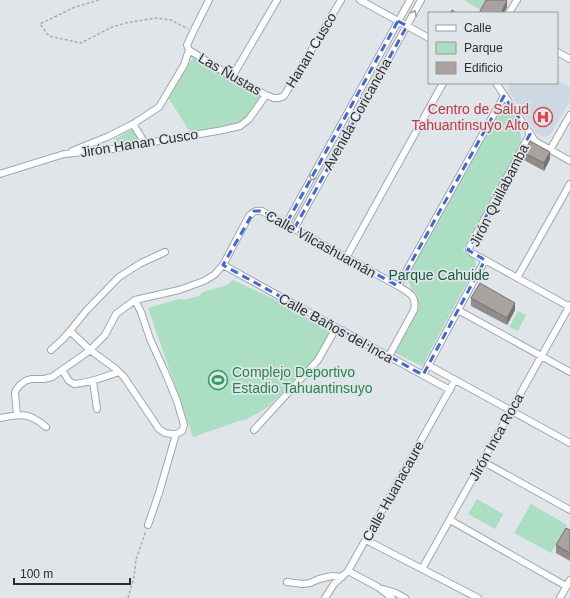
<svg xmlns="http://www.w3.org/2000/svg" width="570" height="598" viewBox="0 0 570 598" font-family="Helvetica,sans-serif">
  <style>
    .built { fill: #ced8e2 }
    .green { fill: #abdec2 }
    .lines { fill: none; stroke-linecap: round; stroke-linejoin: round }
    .minor-casing { stroke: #a2a6ab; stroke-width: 8 }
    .path { stroke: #a8adb0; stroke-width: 1.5; stroke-dasharray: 3 2; stroke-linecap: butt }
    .minor { stroke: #fff; stroke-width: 6 }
    .wall { fill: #918b8a }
    .shaded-wall { fill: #767171 }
    .building { fill: #a9a2a1; stroke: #767171 }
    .oneway { stroke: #a0a0a1 }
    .marked { fill: none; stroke: #4168d9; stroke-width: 3; stroke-dasharray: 8 5; stroke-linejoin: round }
    .labels { text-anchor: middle; stroke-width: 3.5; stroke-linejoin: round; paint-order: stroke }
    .street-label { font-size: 14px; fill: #2b2d2e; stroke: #dfe5e9 }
    .health-label { font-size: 14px; fill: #be3a42; stroke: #dfe5e9; text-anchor: end }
    .park-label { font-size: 14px; fill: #1b593e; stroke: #dfe5e9 }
    .leisure-label { font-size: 14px; fill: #27864d; stroke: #dfe5e9; text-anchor: start }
  </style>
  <rect width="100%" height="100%" fill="#dfe5e9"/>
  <!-- built -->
  <path class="built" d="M557,80L570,87V101L550,135L544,137L536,133L507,89L511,83H557Z"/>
  <!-- green -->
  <path class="green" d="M465,0H487L481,10L465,1Z
    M193,57L262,96L245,120L240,123L190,132L168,97Z
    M505,106L509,108C517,121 522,127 521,143L463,250L464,252L475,259L476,266L422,366L395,353L419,308L416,293L412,291L406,275L502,107Z
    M133,129L139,140L117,143H116L115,139Z
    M233,280L280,302L330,332L316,358L268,407L245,420H242L193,437L148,308L179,299L184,300L199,296L203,292L227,285Z
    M518,311L526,315L518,331L509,327Z
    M477,499L503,514L495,529L468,514Z
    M531,504L567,525L551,553L514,533Z"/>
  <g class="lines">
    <!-- minor casing -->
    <g class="minor-casing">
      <path id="minor" d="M209,0L193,32L187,45L189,50L232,77L266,95L274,98H279L284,96L341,0
        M360,0L429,38
        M509,13L517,0
        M557,52L570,59
        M232,77L277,0
        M496,83L535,141L570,161
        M133,124L145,143
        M530,134L470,246L469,250L472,253L485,260L570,307
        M550,150L570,115
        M72,151L107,137L133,124L159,107L184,65L189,50
        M0,174L64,154L113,149L223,130L240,126L249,119L266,95
        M286,224L410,0
        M294,229L421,0
        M346,258L443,83
        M223,265L450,390
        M517,278L570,184
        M398,286L504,96
        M135,300L141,312L150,339L165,372L177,401L184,425L182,431L176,434H172L165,433L159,429L124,377L116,369L90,350L70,331L86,311L119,277L141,263L165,252
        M458,310L570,372
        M51,350L63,339L70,331
        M428,365L570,443
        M62,370L69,381L74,384C90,383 104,377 119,372
        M423,375L485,260
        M93,381L97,409
        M17,415L15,393L16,390L20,385L25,381L31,379H44L52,377L82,356L90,350L105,335L116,314L135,300L179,290L204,281L214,275L223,265L249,216C254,211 256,210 262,211L398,286C409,293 417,295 414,310L389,356
        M0,418C21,414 29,412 46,427
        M254,430L318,360L336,328
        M482,461L570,510
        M450,520L566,586
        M148,525L159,493L176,434
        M366,540L478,598
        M422,569L570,305
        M348,571L378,587L392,598
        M287,582L303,584L310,583L319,579L332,576L342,577
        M383,589L396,593L405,598
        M325,598L334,584L348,571L455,380
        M560,598L570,580"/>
    </g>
    <!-- path -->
    <path class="path" d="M99,0L75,7L40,24L49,36L81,43L112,27L126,23L155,18L171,20L188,29
      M128,598L134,577L136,559L146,531"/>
    <!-- minor -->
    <use href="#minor" class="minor"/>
  </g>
  <!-- wall -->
  <path class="wall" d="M524,153L550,159L544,171L524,160Z
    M471,298L515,310L507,325L471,306Z
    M570,530V561L556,553V545Z"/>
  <!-- shaded-wall -->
  <path class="shaded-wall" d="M507,1V7L504,13H501Z
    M550,152V159L544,171V163Z
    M515,303V310L507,325V318Z"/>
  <!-- building -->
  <path class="building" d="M486,0H505L507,1L501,13H479Z
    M452,10L456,13H450Z
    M530,141L550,152L544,163L524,153Z
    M480,283L515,303L507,318L471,298Z
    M566,528L570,530V553L556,545Z"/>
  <!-- one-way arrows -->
  <defs><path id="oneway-chevron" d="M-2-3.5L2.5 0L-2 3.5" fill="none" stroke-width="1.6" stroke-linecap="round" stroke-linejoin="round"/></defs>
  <g class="oneway">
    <use href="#oneway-chevron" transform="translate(414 13) rotate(-61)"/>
    <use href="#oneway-chevron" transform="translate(312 178) rotate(119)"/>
  </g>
  <!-- marked area -->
  <path class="marked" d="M398,21L407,26L294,229L398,286L504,96L530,134L468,250L485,260L423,375L223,265L254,211H262L286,224Z"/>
  <!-- icons -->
  <defs>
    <g id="hospital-ring" transform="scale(1)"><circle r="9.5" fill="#dfe5e9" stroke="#e0444e" stroke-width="1.5"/><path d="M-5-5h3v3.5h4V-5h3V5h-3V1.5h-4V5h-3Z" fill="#e0444e"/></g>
    <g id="stadium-ring" transform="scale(1)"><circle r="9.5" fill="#dfe5e9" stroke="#2e9e5b" stroke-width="1.5"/><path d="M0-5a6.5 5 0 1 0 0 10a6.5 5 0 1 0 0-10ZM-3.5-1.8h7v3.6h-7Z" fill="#2e9e5b"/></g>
  </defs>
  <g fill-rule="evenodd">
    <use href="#hospital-ring" x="543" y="117"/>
    <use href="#stadium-ring" x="218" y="380"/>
  </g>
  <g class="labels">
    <!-- street labels -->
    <g class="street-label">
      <text transform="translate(311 50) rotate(-59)" y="5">Hanan Cusco</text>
      <text transform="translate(230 74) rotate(30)" y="5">Las Ñustas</text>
      <text transform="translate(357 114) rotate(-61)" y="5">Avenida Coricancha</text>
      <text transform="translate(139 143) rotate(-9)" y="5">Jirón Hanan Cusco</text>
      <text transform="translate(499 195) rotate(-63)" y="5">Jirón Quillabamba</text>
      <text transform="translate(321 244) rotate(29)" y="5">Calle Vilcashuamán</text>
      <text transform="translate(336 328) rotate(29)" y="5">Calle Baños del Inca</text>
      <text transform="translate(496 437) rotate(-61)" y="5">Jirón Inca Roca</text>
      <text transform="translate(393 491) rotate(-61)" y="5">Calle Huanacaure</text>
    </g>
    <!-- health labels -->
    <g class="health-label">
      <text x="529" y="114">Centro de Salud<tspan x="529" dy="16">Tahuantinsuyo Alto</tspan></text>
    </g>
    <!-- park labels -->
    <g class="park-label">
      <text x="439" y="280">Parque Cahuide</text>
    </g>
    <!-- leisure labels -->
    <g class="leisure-label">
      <text x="232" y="377">Complejo Deportivo<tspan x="232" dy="16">Estadio Tahuantinsuyo</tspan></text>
    </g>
  </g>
  <!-- legend -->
  <rect x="428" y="12" width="130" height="72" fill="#dfe5e9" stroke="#979b9e"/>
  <rect x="436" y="25" width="20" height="6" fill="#ffffff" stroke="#979b9e"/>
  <text x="464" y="32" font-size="12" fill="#2b2d2e">Calle</text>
  <rect x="436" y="42" width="20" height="12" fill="#abdec2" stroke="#979b9e"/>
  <text x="464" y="52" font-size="12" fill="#2b2d2e">Parque</text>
  <rect x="436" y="62" width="20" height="12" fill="#a9a2a1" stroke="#979b9e"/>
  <text x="464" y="72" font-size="12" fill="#2b2d2e">Edificio</text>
  <!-- scale -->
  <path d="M14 578v6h116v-6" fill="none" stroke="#2b2d2e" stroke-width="2"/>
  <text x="20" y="578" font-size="12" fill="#2b2d2e" stroke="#dfe5e9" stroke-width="3" paint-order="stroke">100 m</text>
</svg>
